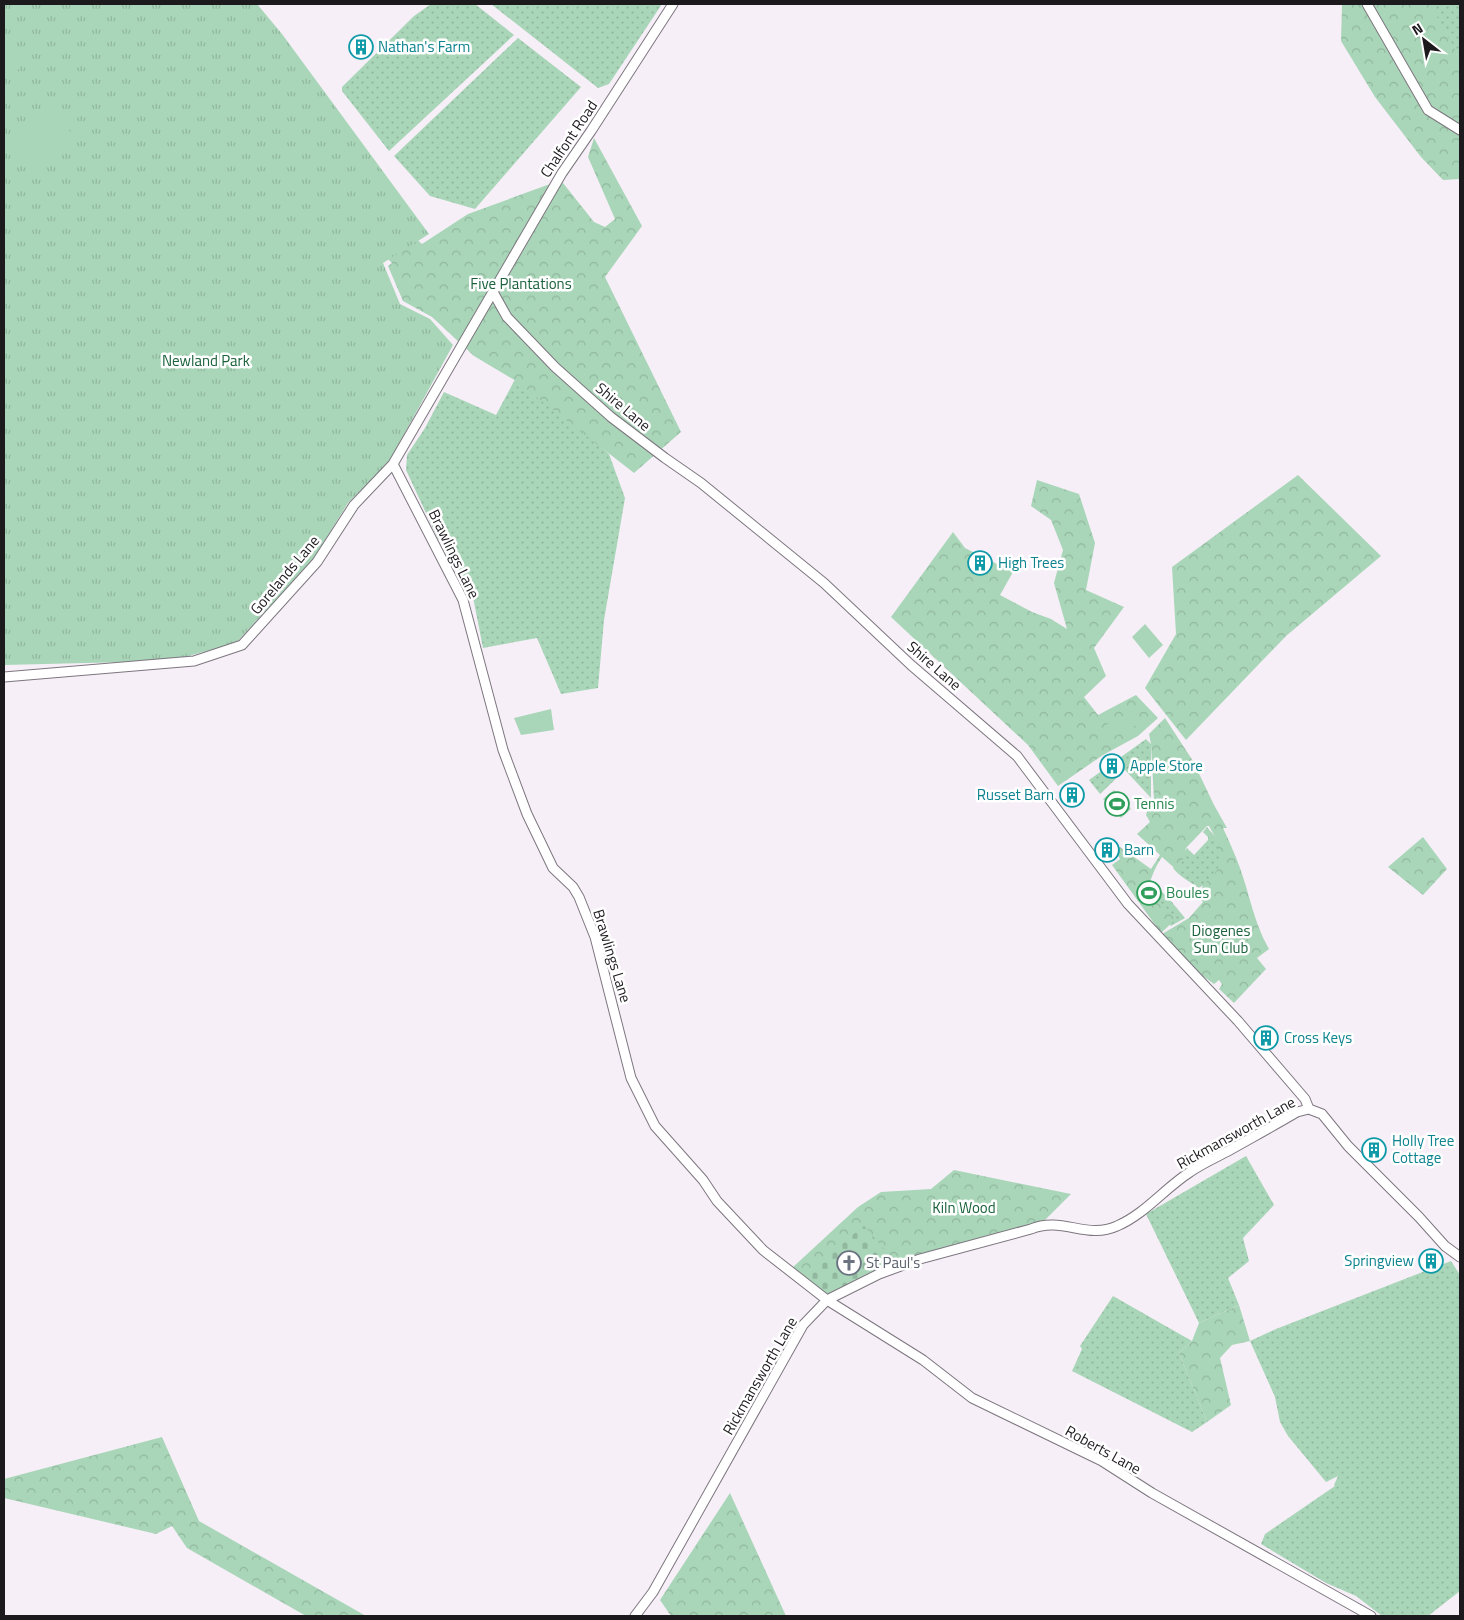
<svg xmlns="http://www.w3.org/2000/svg" width="1464" height="1620" viewBox="0 0 1464 1620" font-family="'Titillium Web',sans-serif">
  <style>
    .grass { fill: url(#grass-dots) }
    .forest { fill: url(#forest-crowns) }
    .cemetery { fill: url(#cemetery-stones) }
    .park { fill: url(#park-tufts) }
    .garden { fill: #a9d6b8 }
    .lines { fill: none; stroke-linecap: round; stroke-linejoin: round }
    .minor-casing { stroke: #7d767f; stroke-width: 11 }
    .minor { stroke: #fff; stroke-width: 9 }
    .labels { text-anchor: middle; stroke-width: 5; stroke-linejoin: round; paint-order: stroke }
    .culture-label { font-size: 15px; fill: #0d838f; stroke: #fff; text-anchor: start }
    .street-label { font-size: 15px; fill: #1d1a1e; stroke: #fff }
    .park-label { font-size: 15px; fill: #1a623b; stroke: #fff }
    .leisure-label { font-size: 15px; fill: #27864d; stroke: #fff; text-anchor: start }
    .worship-label { font-size: 15px; fill: #5b616d; stroke: #fff; text-anchor: start }
  </style>
  <defs>
    <pattern id="grass-dots" width="8" height="8" patternUnits="userSpaceOnUse" patternTransform="scale(1.25)"><rect width="8" height="8" fill="#a9d6b8"/><path d="M2 2h.1M6 6h.1" fill="none" stroke="#91b79e" stroke-width="1.8" stroke-linecap="round"/></pattern>
    <pattern id="forest-crowns" width="20" height="18" patternUnits="userSpaceOnUse" patternTransform="scale(1.25)"><rect width="20" height="18" fill="#a9d6b8"/><path d="M2 6a3 3 0 1 1 6 0M12 15a3 3 0 1 1 6 0" fill="none" stroke="#91b79e"/></pattern>
    <pattern id="cemetery-stones" width="16" height="16" patternUnits="userSpaceOnUse" patternTransform="scale(1.25)"><rect width="16" height="16" fill="#a9d6b8"/><path d="M2 7V4a2 2 0 0 1 4 0v3zM10 15v-3a2 2 0 0 1 4 0v3z" fill="#91b79e"/></pattern>
    <pattern id="park-tufts" width="24" height="20" patternUnits="userSpaceOnUse" patternTransform="scale(1.25)"><rect width="24" height="20" fill="#a9d6b8"/><path d="M3 7l-1-3M5 7V3M7 7l1-3M15 17l-1-3M17 17v-4M19 17l1-3" fill="none" stroke="#91b79e"/></pattern>
  </defs>
  <rect width="100%" height="100%" fill="#f7eff8"/>
  <!-- grass -->
  <path class="grass" d="M431,4H475L514,35L389,151L342,91V87L414,16Z
    M491,4H662L609,84L598,88Z
    M1429,4H1460V60Z
    M518,38L581,87L475,209L430,196L394,156Z
    M520,370L609,454L625,498L604,620L598,688L561,694L537,638L483,648L473,597L462,579L452,552L438,539L406,470L407,455L425,428L444,392L496,415Z
    M1146,739L1151,744V798L1125,770L1100,794L1089,780Z
    M1207,827L1217,839L1228,868L1199,888C1189,881 1180,877 1173,868L1187,848L1194,855L1208,840V837L1203,832Z
    M1158,890L1166,895L1185,918L1171,926L1148,901Z
    M1246,1156L1274,1205L1243,1238L1249,1261L1228,1278L1239,1305L1199,1323L1146,1214Z
    M1451,1261L1460,1275V1591L1428,1616H1382L1356,1596L1326,1583L1261,1544L1265,1534L1335,1486L1334,1485L1338,1476L1326,1482L1288,1436L1280,1422L1275,1397L1250,1341L1276,1329Z
    M1113,1296L1192,1341L1179,1353L1207,1422L1192,1432L1072,1371L1082,1349L1080,1346Z"/>
  <!-- forest -->
  <path class="forest" d="M1342,4H1430L1460,59V179L1443,180L1421,157L1375,97L1341,41Z
    M594,138L642,226L605,277L681,432L634,473L516,381L474,356L432,317L403,301L388,266L392,263L340,213L372,199L422,244L468,214L550,184L554,177L563,183L594,222L605,227L615,219L588,157Z
    M1298,475L1381,556L1286,636L1186,740L1145,688L1176,634L1172,567Z
    M1037,480L1079,494L1095,543L1086,590L1124,607L1094,648L1106,676L1084,697L1098,715L1136,695L1158,718L1138,736L1103,755L1058,786L1028,745L891,617L953,532L965,548L1013,572L1000,595L1032,612L1051,619L1067,629L1054,583L1063,550L1051,520L1031,506Z
    M1165,718L1193,761L1214,805L1227,828H1223C1229,841 1235,854 1240,868C1250,896 1254,923 1269,949L1257,958L1266,969L1234,1003L1219,989L1222,984L1219,980L1214,984L1196,971L1162,934L1189,918L1203,902L1198,897L1201,894L1203,884C1227,870 1222,847 1209,826H1207L1186,848L1179,872L1162,857C1154,868 1151,880 1146,893L1176,919L1161,933L1112,865L1120,859L1116,852L1120,847L1151,869L1160,855L1137,834L1150,822L1146,815L1149,803L1154,800L1151,744L1149,734Z
    M1423,837L1447,869L1423,895L1388,867Z
    M954,1170L1071,1194L1044,1221L896,1263L805,1279L792,1268L858,1207L881,1192L931,1189Z
    M1239,1305L1250,1341L1232,1345L1220,1358L1231,1405L1207,1422L1179,1353L1192,1341L1199,1323Z
    M162,1437L199,1521L366,1616H306L187,1548L172,1526L156,1534L4,1498V1479Z
    M730,1493L786,1616H671L660,1600Z"/>
  <!-- cemetery -->
  <path class="cemetery" d="M864,1226L896,1263L827,1300L801,1275Z"/>
  <!-- park -->
  <path class="park" d="M4,4H257L282,34L429,234L383,263L400,304L430,319L453,345L389,462L348,503L312,561L236,643L170,661L4,665Z"/>
  <!-- garden -->
  <path class="garden" d="M4,49L23,64L12,77L4,70Z
    M48,105L73,135L34,168L8,138Z
    M1145,624L1163,645L1149,658L1132,637Z
    M551,709L554,730L521,735L514,718Z
    M1132,711L1138,724L1111,738L1104,726Z
    M1114,790L1131,809L1121,818L1103,799Z"/>
  <g class="lines">
    <!-- minor casing -->
    <g class="minor-casing">
      <path id="minor" d="M1367,4L1428,110L1460,130
        M493,292L507,317L555,367L611,417L665,458L701,483L824,583L911,665L1017,756L1128,904L1238,1021L1305,1099L1309,1109
        M393,464L463,600L503,750L527,814L553,868L573,887L579,897L595,937L631,1078L655,1126L703,1180L717,1201L763,1250L827,1300L923,1360L972,1398L1102,1461L1152,1493L1371,1616
        M4,677L194,661L242,645L317,562L354,505L393,464L562,173L591,131L673,4
        M1309,1109L1322,1114L1348,1146L1419,1217L1445,1246L1460,1257
        M635,1616L653,1592L803,1325L827,1300L879,1274L920,1259L1031,1229C1062,1216 1087,1240 1117,1226C1145,1214 1165,1188 1190,1172C1203,1163 1217,1157 1230,1150C1253,1137 1275,1125 1297,1112L1309,1109"/>
    </g>
    <!-- minor -->
    <use href="#minor" class="minor"/>
  </g>
  <!-- icons -->
  <defs>
    <g id="building-ring" transform="scale(1.25)"><circle r="9.5" fill="#fff" stroke="#0f9aa8" stroke-width="1.5"/><path d="M-4-6H4V6H1V3H-1V6H-4ZM-2.5-4.3h1.7v1.8h-1.7ZM.8-4.3h1.7v1.8H.8ZM-2.5-1h1.7V.8h-1.7ZM.8-1h1.7V.8H.8Z" fill="#0f9aa8"/></g>
    <g id="stadium-ring" transform="scale(1.25)"><circle r="9.5" fill="#fff" stroke="#2e9e5b" stroke-width="1.5"/><path d="M0-5a6.5 5 0 1 0 0 10a6.5 5 0 1 0 0-10ZM-3.5-1.8h7v3.6h-7Z" fill="#2e9e5b"/></g>
    <g id="church-ring" transform="scale(1.25)"><circle r="9.5" fill="#fff" stroke="#6b7280" stroke-width="1.5"/><path d="M-1.2-6h2.4v3.5h3.3v2.4h-3.3V6h-2.4V-.1h-3.3v-2.4h3.3Z" fill="#6b7280"/></g>
  </defs>
  <g fill-rule="evenodd">
    <use href="#building-ring" x="361" y="47"/>
    <use href="#building-ring" x="980" y="563"/>
    <use href="#building-ring" x="1112" y="766"/>
    <use href="#building-ring" x="1072" y="795"/>
    <use href="#stadium-ring" x="1117" y="804"/>
    <use href="#building-ring" x="1107" y="850"/>
    <use href="#stadium-ring" x="1149" y="893"/>
    <use href="#building-ring" x="1266" y="1038"/>
    <use href="#building-ring" x="1374" y="1150"/>
    <use href="#building-ring" x="1431" y="1261"/>
    <use href="#church-ring" x="849" y="1263"/>
  </g>
  <g class="labels">
    <!-- culture labels -->
    <g class="culture-label">
      <text x="378" y="52">Nathan's Farm</text>
      <text x="998" y="568">High Trees</text>
      <text x="1130" y="771">Apple Store</text>
      <text x="1054" y="800" text-anchor="end">Russet Barn</text>
      <text x="1124" y="855">Barn</text>
      <text x="1284" y="1043">Cross Keys</text>
      <text x="1392" y="1146">Holly Tree<tspan x="1392" dy="17">Cottage</tspan></text>
      <text x="1414" y="1266" text-anchor="end">Springview</text>
    </g>
    <!-- street labels -->
    <g class="street-label">
      <text transform="translate(569 139) rotate(-56)" y="5">Chalfont Road</text>
      <text transform="translate(623 407) rotate(40)" y="5">Shire Lane</text>
      <text transform="translate(454 554) rotate(64)" y="5">Brawlings Lane</text>
      <text transform="translate(285 575) rotate(-50)" y="5">Gorelands Lane</text>
      <text transform="translate(934 666) rotate(41)" y="5">Shire Lane</text>
      <text transform="translate(612 956) rotate(73)" y="5">Brawlings Lane</text>
      <text transform="translate(1236 1133) rotate(-29)" y="5">Rickmansworth Lane</text>
      <text transform="translate(760 1376) rotate(-60)" y="5">Rickmansworth Lane</text>
      <text transform="translate(1103 1450) rotate(29)" y="5">Roberts Lane</text>
    </g>
    <!-- park labels -->
    <g class="park-label">
      <text x="521" y="289">Five Plantations</text>
      <text x="206" y="366">Newland Park</text>
      <text x="1221" y="936">Diogenes<tspan x="1221" dy="17">Sun Club</tspan></text>
      <text x="964" y="1213">Kiln Wood</text>
    </g>
    <!-- leisure labels -->
    <g class="leisure-label">
      <text x="1134" y="809">Tennis</text>
      <text x="1166" y="898">Boules</text>
    </g>
    <!-- worship labels -->
    <g class="worship-label">
      <text x="866" y="1268">St Paul's</text>
    </g>
  </g>
  <!-- border -->
  <rect width="1464" height="1620" fill="none" stroke="#1d1a1e" stroke-width="10"/>
  <!-- north arrow -->
  <g transform="translate(1424 40) rotate(329)" stroke="#ffffff" stroke-width="4" paint-order="stroke">
  <path d="M0-4L9 19L0 12L-9 19Z" fill="#1d1a1e"/>
  <text y="-8" font-size="14" font-weight="bold" text-anchor="middle" fill="#1d1a1e">N</text>
  </g>
</svg>
